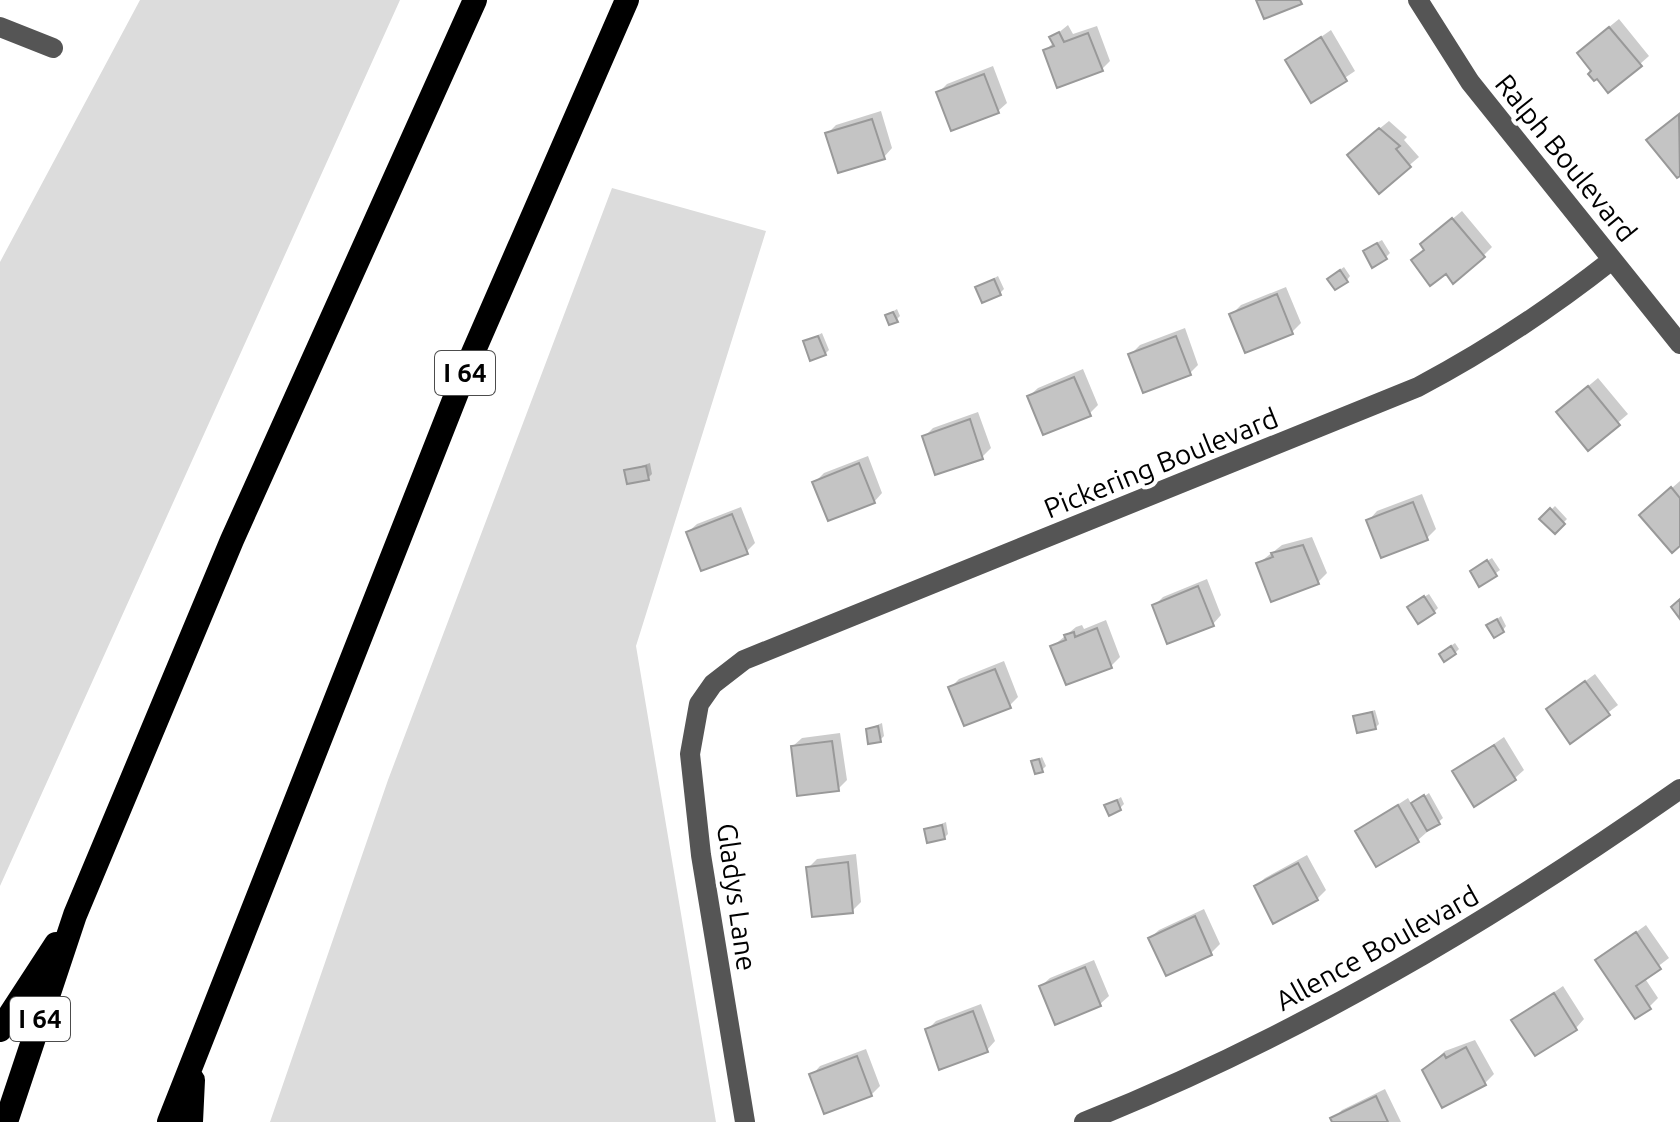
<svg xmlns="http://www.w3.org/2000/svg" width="1680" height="1122" viewBox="0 0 1680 1122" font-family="Ubuntu,sans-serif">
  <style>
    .green { fill: #dcdcdc }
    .shadow { fill: #0003 }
    .building { fill: #c4c4c4; stroke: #999; stroke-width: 2 }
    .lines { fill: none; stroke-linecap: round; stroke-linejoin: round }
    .minor { stroke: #555; stroke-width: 20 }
    .highway { stroke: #000; stroke-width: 24 }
    .labels { text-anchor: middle; stroke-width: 8; stroke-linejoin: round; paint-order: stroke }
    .shield { fill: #fff; stroke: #4c4c4c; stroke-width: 2 }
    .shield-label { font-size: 26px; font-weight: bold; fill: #000 }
    .street-label { font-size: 28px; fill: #000; stroke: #fff }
  </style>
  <rect width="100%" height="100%" fill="#fff"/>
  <!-- green -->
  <path class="green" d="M140,0H400L0,886V262Z
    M612,188L766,231L636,646L716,1122H270L388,780Z"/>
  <!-- shadow -->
  <path class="shadow" d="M1619,19L1649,56L1640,64L1594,71L1588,44Z
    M1068,25L1073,34L1097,26L1110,61L1101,70L1045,51L1054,42L1052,38Z
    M1331,30L1355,71L1312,100L1288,60Z
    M993,66L1007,103L998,111L938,93L947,84Z
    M881,111L892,148L884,157L827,134L836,125Z
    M1389,121L1407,137L1404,140L1419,157L1379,191L1358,146Z
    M1462,211L1492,247L1483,256L1426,249L1432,236Z
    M1382,240L1390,253L1386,257L1369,247Z
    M1344,267L1350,276L1347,280L1333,275Z
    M998,276L1004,289L1000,293L978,287Z
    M1286,287L1301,323L1292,332L1232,314L1241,305Z
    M897,309L900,316L896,320L887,315Z
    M1185,328L1198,365L1190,373L1131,354L1140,345Z
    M822,333L829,350L825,354L805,342Z
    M1083,369L1098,405L1089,414L1029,396L1038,388Z
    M1598,378L1628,414L1588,448L1568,403Z
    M978,412L991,448L982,457L924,437L933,428Z
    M868,456L882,493L874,502L815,482L824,473Z
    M650,463L652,474L648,478L627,471Z
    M1680,481V543L1651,506Z
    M1422,494L1436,529L1427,538L1382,555L1369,520L1377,511Z
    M1555,506L1567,519L1555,531L1542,519Z
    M741,507L755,543L746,552L688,532L697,524Z
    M1312,537L1327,573L1318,582L1259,563L1282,545Z
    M1492,558L1500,570L1480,585L1476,568Z
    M1207,579L1221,615L1213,624L1154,606L1163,597Z
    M1429,594L1438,608L1434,612L1414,603Z
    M1501,616L1506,626L1503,630L1489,625Z
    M1106,620L1120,657L1111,666L1067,683L1053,646L1076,627L1082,625L1084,629Z
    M1455,643L1459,649L1455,653L1445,650Z
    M1004,661L1018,697L1009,706L950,688L959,679Z
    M1595,674L1618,705L1571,741L1548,709Z
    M1375,710L1379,724L1375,728L1355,717Z
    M882,723L884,736L880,740L868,729Z
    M840,733L847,780L838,789L793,746L802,738Z
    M1504,737L1524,770L1515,778L1454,772Z
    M1042,757L1046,766L1042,770L1034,762Z
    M1429,793L1443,818L1418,840L1377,864L1357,831L1408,798L1412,805Z
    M1121,797L1124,804L1120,808L1107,806Z
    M946,822L948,834L944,838L926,830Z
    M856,854L861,902L852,911L808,868L817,859Z
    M1307,855L1326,890L1317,899L1256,886L1265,878Z
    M1204,909L1220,944L1211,953L1167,973L1150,938L1159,930Z
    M1646,925L1669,958L1644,977L1658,998L1649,1007L1598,960Z
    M1094,960L1109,996L1100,1004L1041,986L1050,978Z
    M1563,986L1584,1019L1576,1028L1514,1020Z
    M981,1004L995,1041L987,1050L927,1030L936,1021Z
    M1475,1040L1494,1074L1485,1083L1425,1070L1445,1051Z
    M866,1049L880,1086L871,1095L812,1075L820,1066Z
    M1385,1089L1401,1122H1334L1333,1119L1342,1110Z"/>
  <!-- building -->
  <path class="building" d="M1256,0H1300L1302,4L1264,19Z
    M1609,27L1642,66L1608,93L1597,79L1594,81L1588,74L1591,71L1577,53Z
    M1059,32L1064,42L1088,33L1103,71L1057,88L1043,50L1054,46L1049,37Z
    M1321,37L1347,81L1311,103L1285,60Z
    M984,74L999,113L951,131L936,92Z
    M1679,114L1680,176L1677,178L1646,140Z
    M872,119L885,159L838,173L825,133Z
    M1379,128L1400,146L1396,149L1411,167L1379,194L1347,155Z
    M1452,218L1485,257L1453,284L1446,274L1430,286L1411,260L1424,250L1420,244Z
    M1377,243L1387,259L1372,268L1363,251Z
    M1340,270L1348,282L1335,290L1327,279Z
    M994,279L1001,295L982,303L975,287Z
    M1277,294L1293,334L1245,353L1229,314Z
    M893,312L898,322L889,325L885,315Z
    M818,336L826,355L810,361L803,341Z
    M1176,336L1191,375L1143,393L1128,354Z
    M1074,377L1091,416L1043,435L1027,396Z
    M1588,386L1620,425L1588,451L1556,412Z
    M970,419L983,459L935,475L922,436Z
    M859,463L875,503L828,521L812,482Z
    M646,466L649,480L627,484L624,470Z
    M1671,487L1680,498V546L1672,553L1639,515Z
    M1413,502L1428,540L1381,558L1366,520Z
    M1550,508L1565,524L1555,534L1539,519Z
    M732,514L748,554L701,571L686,532Z
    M1303,545L1319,584L1271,602L1256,563L1273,557L1271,553Z
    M1487,560L1497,576L1479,587L1470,571Z
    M1198,586L1214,626L1167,644L1152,605Z
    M1424,596L1435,613L1418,624L1407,607Z
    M1680,599V619L1671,607Z
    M1497,619L1504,632L1494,638L1486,625Z
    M1097,628L1112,668L1066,685L1050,646L1066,640L1064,635L1074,632L1075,637Z
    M1451,646L1456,654L1444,662L1439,654Z
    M995,669L1011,708L964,726L948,687Z
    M1585,681L1610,715L1570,744L1546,709Z
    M1372,712L1376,729L1357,733L1353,716Z
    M878,726L881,742L868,744L866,729Z
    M832,741L839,791L797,796L791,746Z
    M1494,745L1516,780L1474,807L1452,771Z
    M1039,759L1043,772L1035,774L1031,761Z
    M1424,795L1440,824L1427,831L1411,803Z
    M1117,800L1121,810L1109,816L1104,805Z
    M1398,805L1419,842L1376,867L1355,831Z
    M942,825L945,839L927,843L924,829Z
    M848,862L853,913L812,917L806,867Z
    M1298,863L1318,900L1273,924L1254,886Z
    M1195,916L1212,955L1166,976L1148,938Z
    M1636,932L1661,969L1636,986L1651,1009L1635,1019L1595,960Z
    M1085,967L1101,1006L1055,1025L1039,986Z
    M1554,993L1577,1030L1535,1056L1511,1020Z
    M973,1011L988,1052L939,1070L925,1029Z
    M1466,1047L1486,1085L1442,1108L1422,1070L1444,1054L1446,1058Z
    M857,1056L872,1096L824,1114L809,1074Z
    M1376,1096L1388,1122H1332L1330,1118Z"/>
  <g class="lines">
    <!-- minor -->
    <path class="minor" d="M1418,0L1470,82L1680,344
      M0,27L53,48
      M745,1122L701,855L690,754L699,704L713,684L744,660L1418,387C1488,350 1550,309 1612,260
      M1084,1122C1297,1037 1492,921 1680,789"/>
    <!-- highway -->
    <path class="highway" d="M0,1030L56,944
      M6,1122L75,915L232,540L475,0
      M169,1122L469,362L627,0
      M191,1122L193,1080"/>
  </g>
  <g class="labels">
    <!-- shield labels -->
    <g class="shield">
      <rect x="435" y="351" width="60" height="44" rx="6"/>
      <rect x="10" y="997" width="60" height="44" rx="6"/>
    </g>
    <g class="shield-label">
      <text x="465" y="382">I 64</text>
      <text x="40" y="1028">I 64</text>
    </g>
    <!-- street labels -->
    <g class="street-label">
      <text transform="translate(1566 158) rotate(51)" y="10">Ralph Boulevard</text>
      <text transform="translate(1161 463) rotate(-22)" y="10">Pickering Boulevard</text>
      <text transform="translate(737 897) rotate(82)" y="10">Gladys Lane</text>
      <text transform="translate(1377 948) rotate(-29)" y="10">Allence Boulevard</text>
    </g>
  </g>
</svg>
